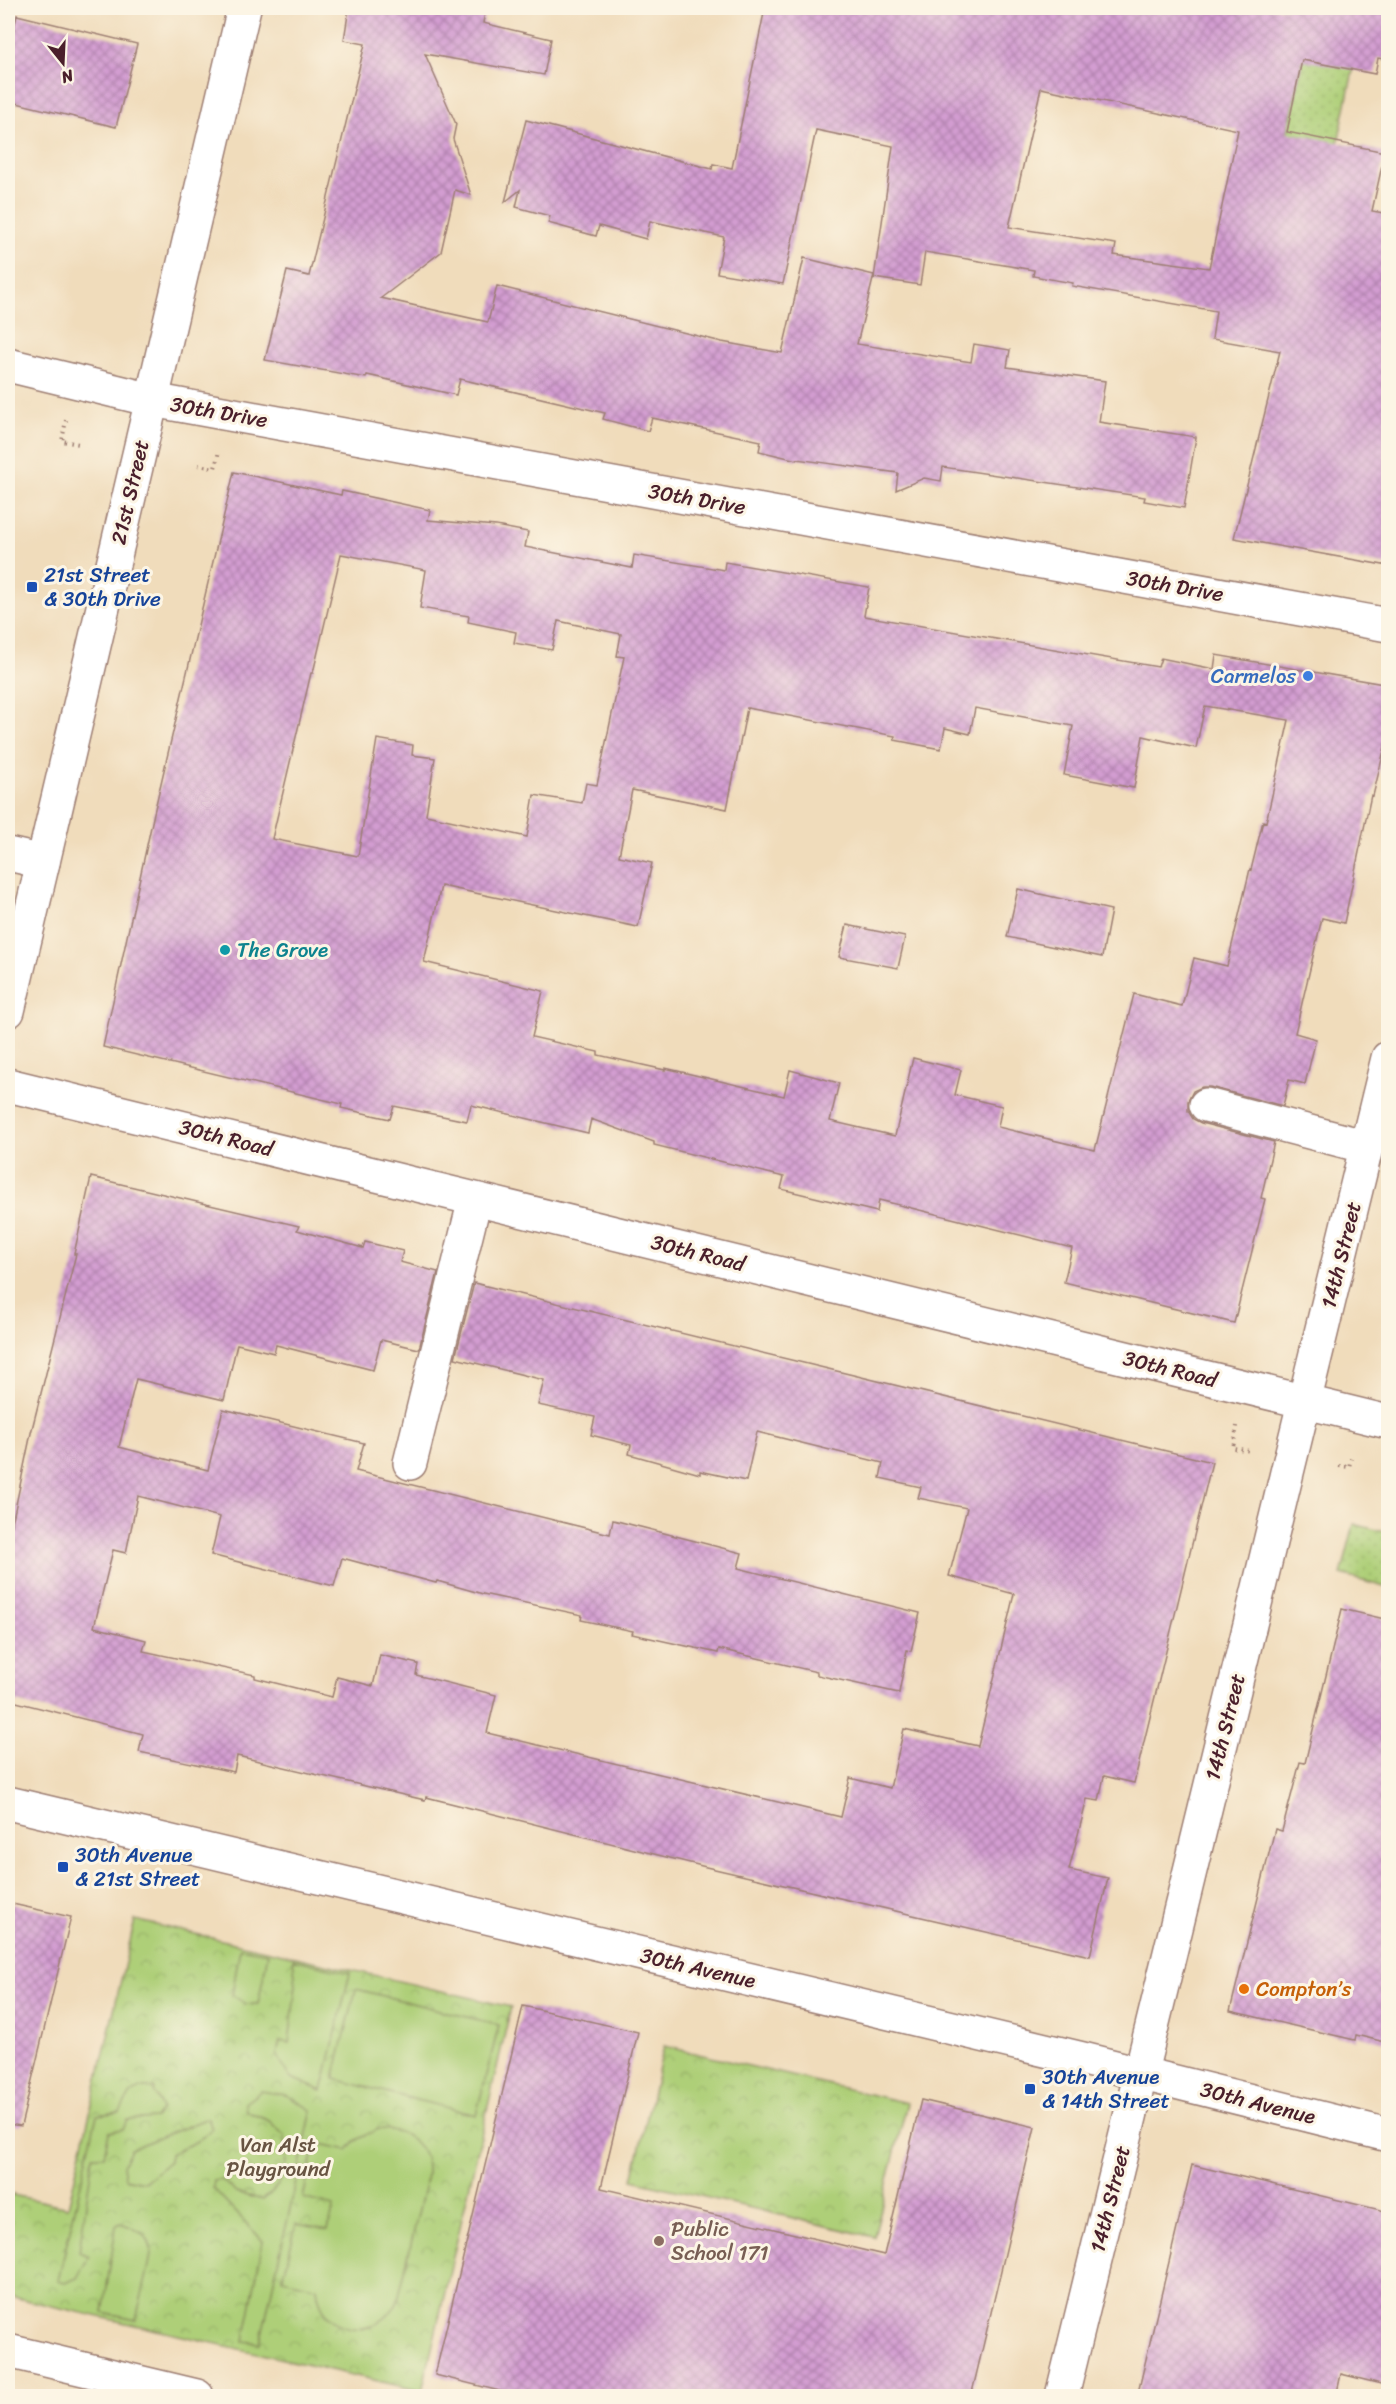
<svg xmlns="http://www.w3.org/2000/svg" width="1396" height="2404" viewBox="0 0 1396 2404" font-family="Sriracha,sans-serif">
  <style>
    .grass { fill: url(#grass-dots); stroke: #7c7752; stroke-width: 1.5 }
    .park { fill: url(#park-crowns); stroke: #7c7752; stroke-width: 1.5 }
    .garden { fill: #aecf78; stroke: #7c7752; stroke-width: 1.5 }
    .building { fill: url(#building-cross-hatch); fill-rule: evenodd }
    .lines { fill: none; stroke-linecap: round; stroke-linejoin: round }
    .minor-casing { stroke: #9d7e73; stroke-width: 36 }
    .major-casing { stroke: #9d7e73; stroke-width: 36 }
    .path { stroke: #9d7e73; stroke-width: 4; stroke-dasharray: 1.5 4.5; stroke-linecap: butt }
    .minor { stroke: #fff; stroke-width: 33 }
    .major { stroke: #fff; stroke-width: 33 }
    .transit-dot { fill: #1a4fb4; stroke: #fcf5e5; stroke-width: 2 }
    .shop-dot { fill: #3f7fe0; stroke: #fcf5e5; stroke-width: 2 }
    .culture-dot { fill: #0f9aa8; stroke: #fcf5e5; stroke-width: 2 }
    .food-dot { fill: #e8710a; stroke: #fcf5e5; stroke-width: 2 }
    .education-dot { fill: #8d6e63; stroke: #fcf5e5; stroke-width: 2 }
    .labels { text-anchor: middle; stroke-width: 6; stroke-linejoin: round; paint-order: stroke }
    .street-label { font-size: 21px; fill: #4a1f2b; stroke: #fcf5e5 }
    .transit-label { font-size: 21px; fill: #164399; stroke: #fcf5e5; text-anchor: start }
    .shop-label { font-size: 21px; fill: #366cbe; stroke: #fcf5e5; text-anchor: end }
    .culture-label { font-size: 21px; fill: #0d838f; stroke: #fcf5e5; text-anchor: start }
    .food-label { font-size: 21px; fill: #c56008; stroke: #fcf5e5; text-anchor: start }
    .park-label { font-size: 21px; fill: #685442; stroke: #fcf5e5 }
    .education-label { font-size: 21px; fill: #785e54; stroke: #fcf5e5; text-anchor: start }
  </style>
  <defs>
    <pattern id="grass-dots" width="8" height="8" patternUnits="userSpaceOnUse" patternTransform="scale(1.5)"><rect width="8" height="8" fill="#aecf78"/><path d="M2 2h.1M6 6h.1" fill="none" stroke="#97b168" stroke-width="1.8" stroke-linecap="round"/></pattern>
    <pattern id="park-crowns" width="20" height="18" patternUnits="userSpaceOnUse" patternTransform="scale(1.5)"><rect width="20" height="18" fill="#aecf78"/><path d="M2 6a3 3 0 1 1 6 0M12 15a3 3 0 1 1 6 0" fill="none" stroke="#97b168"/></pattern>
    <pattern id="building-cross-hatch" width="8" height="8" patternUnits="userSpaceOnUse" patternTransform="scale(1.5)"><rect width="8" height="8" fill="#d39dd1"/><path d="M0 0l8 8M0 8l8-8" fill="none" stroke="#ad7faa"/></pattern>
  </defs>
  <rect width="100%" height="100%" fill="#fcf5e5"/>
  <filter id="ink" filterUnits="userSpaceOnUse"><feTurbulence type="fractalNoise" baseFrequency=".0167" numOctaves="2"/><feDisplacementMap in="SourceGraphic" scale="12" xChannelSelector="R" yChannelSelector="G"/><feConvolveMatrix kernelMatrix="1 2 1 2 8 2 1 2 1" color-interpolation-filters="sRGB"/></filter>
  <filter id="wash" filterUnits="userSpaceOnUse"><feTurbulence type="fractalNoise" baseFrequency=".008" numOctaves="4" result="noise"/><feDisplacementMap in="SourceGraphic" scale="24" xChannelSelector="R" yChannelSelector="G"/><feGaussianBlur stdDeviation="1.35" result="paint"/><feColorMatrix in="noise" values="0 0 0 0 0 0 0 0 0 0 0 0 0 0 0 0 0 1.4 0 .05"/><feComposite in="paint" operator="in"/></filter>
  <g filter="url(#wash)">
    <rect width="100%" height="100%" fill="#f0dcbb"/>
    <!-- grass -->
    <path class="grass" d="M1314,8H1366L1318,239L1267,228Z
      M1354,1524L1388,1533V1588L1341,1575Z"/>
    <!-- park -->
    <path class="park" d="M135,1920L511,2007L422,2391L8,2296V2194L68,2207Z
      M664,2046L907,2103L874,2237L632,2180Z"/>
    <!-- garden -->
    <path class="garden" d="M240,1948L268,1953L258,2004H246L232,1995Z
      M293,1959L350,1973L322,2091L289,2077L277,2054L280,2041L289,2043L296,1985Z
      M356,1989L499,2025L476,2115L334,2079Z
      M143,2088H155L154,2091L162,2109L155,2118L127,2120L123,2129L109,2132L104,2156H93L79,2252L89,2256L77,2278L65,2283L58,2281L97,2115L120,2112L130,2094Z
      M261,2091L286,2095L312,2110L260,2343L244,2341L263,2241L213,2188L214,2181L222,2180L236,2193L263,2200C288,2180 287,2167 285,2136L269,2121L246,2111L245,2103Z
      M208,2118L212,2129L197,2141L170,2154L169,2162L144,2182L125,2178L123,2165L131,2149Z
      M378,2129C405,2128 429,2146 427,2175L398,2300C379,2343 320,2336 317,2287L283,2279L296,2224L328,2230L334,2206L303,2198L316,2143L348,2150L355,2141Z
      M120,2223C133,2227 149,2234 151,2249C153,2258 138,2307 136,2320L103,2313L116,2226Z"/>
    <g id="blocks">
      <!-- building -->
      <path class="building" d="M349,8H486L483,23L551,39L544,75L425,54L456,124L453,139L471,195L455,190L441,252L381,298L488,322L497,286L722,342L782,353L804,258L874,275L857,344L971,362L974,344L1010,350L1007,367L1105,381L1099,422L1196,437L1184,508L1144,501L1145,497L943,467L941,481L924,478L896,490L898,473L797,459V460L759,451L761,441L652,418L648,431L603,419L605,413L460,379L456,395L367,375L366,378L265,360L287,271L309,276L365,44L344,40Z
        M765,8H1389V60L1378,58L1375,74L1302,60L1287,132L1385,152L1372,211L1389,214V566L1234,538L1280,351L1212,339L1216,311L1072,286L1073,283L1033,276L1034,270L925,252L920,285L874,278L893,146L816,130L783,284L717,273L724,237L650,221L646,239L599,226L596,236L548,223L550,216L516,207L520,190L505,202L526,120L712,169L713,164L732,168ZM1041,88L1238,130L1209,268L1114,255L1116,244L1009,227Z
        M17,15L137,44L116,127L8,101V54Z
        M234,472L341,495L342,491L430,510L428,520L496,526L528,532L525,547L632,568L634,555L724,570L725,562L869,587L864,616L1158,667L1161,658L1214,669L1216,655L1389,685V730L1373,796L1371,795L1344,923L1322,918L1295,1033L1316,1039L1305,1084L1289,1080L1283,1106L1210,1087H1202L1193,1091L1188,1101V1111L1193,1119L1201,1123L1274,1142L1261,1198L1265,1199L1234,1323L1064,1282L1072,1248L879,1200L877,1212L781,1189L784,1177L654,1145V1142L591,1119L588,1133L471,1105L467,1121L394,1106L390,1119L341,1108L342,1104L103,1047L154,813ZM341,554L426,570L420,608L469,616L468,622L516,632L514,643L552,650L558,621L621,634L617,656L624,657L597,785L586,783L582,803L534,795L527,837L426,815L435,758L412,755L413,745L377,739L358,856L272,839L311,673H313ZM1205,706L1289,720L1266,822L1263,821L1251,870L1250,869L1227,966L1194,958L1182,1006L1134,994L1095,1150L998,1127L1002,1106L955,1095L961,1070L913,1058L895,1136L830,1121L839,1083L790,1070L784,1096L665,1068V1070L598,1055V1052L532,1037L543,991L424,962L441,886L638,927L652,863L619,856L632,790L727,809L747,708L895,736L894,740L941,749L945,728L970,734L975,708L1073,726L1064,775L1134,788L1143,736L1196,748Z
        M1018,889L1111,910L1102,957L1007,937Z
        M847,925L905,937L898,968L839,957Z
        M91,1177L299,1226L297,1230L363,1248L365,1242L403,1251L400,1262L438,1272L419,1349L381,1340L373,1370L276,1345L274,1353L237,1344L224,1400L136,1379L119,1447L208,1470L223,1409L364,1443L356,1471L610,1534L613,1520L742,1553L738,1568L920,1613L911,1651L907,1650L899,1693L817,1675V1672L719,1649L718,1653L632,1634L633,1631L581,1620L582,1615L483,1594L437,1581L436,1583L342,1558L334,1586L211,1555L220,1517L138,1496L126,1553L113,1550L94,1627L146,1640L143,1651L255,1675V1678L332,1697L337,1677L373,1686L380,1655L418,1664L416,1675L496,1695L487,1733L841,1817L850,1778L890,1788L904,1729L978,1746L1014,1594L949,1576L967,1508L918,1498L921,1487L880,1478L883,1463L757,1432L746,1481L700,1471V1474L629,1454L631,1445L591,1435L595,1417L538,1405L544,1380L455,1358L474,1283L1212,1462L1134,1783L1104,1776L1099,1801L1087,1799L1069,1870L1108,1878L1090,1956L706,1867L426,1797L425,1800L237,1756L234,1772L139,1752L143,1734L8,1700V1543L31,1433L76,1254H74Z
        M1342,1609L1389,1620V2043L1356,2035L1355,2040L1230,2011L1275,1829L1282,1831L1300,1762L1305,1763Z
        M8,1903L71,1917L21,2126L8,2124Z
        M523,2006L638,2032L601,2188L884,2255L921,2100L1035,2127L971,2397H524L435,2375Z
        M1192,2165L1389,2212V2386L1341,2374L1336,2397H1137Z"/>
    </g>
  </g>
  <g filter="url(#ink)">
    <use href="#blocks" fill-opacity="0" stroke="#9d7e73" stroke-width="1.5"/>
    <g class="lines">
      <!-- minor casing -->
      <g class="minor-casing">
        <path id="minor" d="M8,365L152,400L1388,625
          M8,854L43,862
          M8,1085L1388,1422
          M1206,1105L1367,1147
          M410,1463L475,1199
          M8,1803L1083,2059L1388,2135
          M8,2351L197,2396
          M1062,2396L1388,1058"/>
      </g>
      <!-- major casing -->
      <g class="major-casing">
        <path id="major" d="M8,1011L244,8"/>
      </g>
      <!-- path -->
      <path class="path" d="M66,420L62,441L79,444
        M198,465L215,468L219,451
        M1237,1426L1233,1448L1250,1451
        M1339,1466L1349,1467L1352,1454"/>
      <!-- minor -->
      <use href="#minor" class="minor"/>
      <!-- major -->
      <use href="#major" class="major"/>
    </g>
  </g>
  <!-- markers -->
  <g class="transit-dot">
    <rect x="26" y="581" width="12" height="12" rx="3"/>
    <rect x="57" y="1861" width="12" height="12" rx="3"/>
    <rect x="1024" y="2083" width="12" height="12" rx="3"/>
  </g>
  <circle class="shop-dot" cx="1308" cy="676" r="6"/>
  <circle class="culture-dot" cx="225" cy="950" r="6"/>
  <circle class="food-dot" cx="1244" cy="1989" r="6"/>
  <circle class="education-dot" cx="659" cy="2241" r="6"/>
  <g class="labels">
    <!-- street labels -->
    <g class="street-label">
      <text transform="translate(219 412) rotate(10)" y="7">30th Drive</text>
      <text transform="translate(130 492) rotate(-77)" y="7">21st Street</text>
      <text transform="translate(697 499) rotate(10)" y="7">30th Drive</text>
      <text transform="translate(1175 586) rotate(10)" y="7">30th Drive</text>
      <text transform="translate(226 1138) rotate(14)" y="7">30th Road</text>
      <text transform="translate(698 1253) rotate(14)" y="7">30th Road</text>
      <text transform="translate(1341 1255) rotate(-76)" y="7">14th Street</text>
      <text transform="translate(1170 1369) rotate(14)" y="7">30th Road</text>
      <text transform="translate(1225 1727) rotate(-76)" y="7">14th Street</text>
      <text transform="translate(698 1968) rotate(13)" y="7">30th Avenue</text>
      <text transform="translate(1258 2103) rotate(14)" y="7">30th Avenue</text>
      <text transform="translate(1110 2199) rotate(-76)" y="7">14th Street</text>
    </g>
    <!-- transit labels -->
    <g class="transit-label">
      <text x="44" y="582">21st Street<tspan x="44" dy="24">&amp; 30th Drive</tspan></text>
      <text x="75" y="1862">30th Avenue<tspan x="75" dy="24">&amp; 21st Street</tspan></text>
      <text x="1042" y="2084">30th Avenue<tspan x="1042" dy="24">&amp; 14th Street</tspan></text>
    </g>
    <!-- shop labels -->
    <g class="shop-label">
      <text x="1296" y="683">Carmelos</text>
    </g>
    <!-- culture labels -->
    <g class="culture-label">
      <text x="237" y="957">The Grove</text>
    </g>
    <!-- food labels -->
    <g class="food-label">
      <text x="1256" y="1996">Compton’s</text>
    </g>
    <!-- park labels -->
    <g class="park-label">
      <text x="278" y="2152">Van Alst<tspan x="278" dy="24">Playground</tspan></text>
    </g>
    <!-- education labels -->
    <g class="education-label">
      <text x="671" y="2236">Public<tspan x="671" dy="24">School 171</tspan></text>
    </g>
  </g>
  <!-- margin -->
  <rect width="1396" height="2404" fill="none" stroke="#fcf5e5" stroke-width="30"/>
  <!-- north arrow -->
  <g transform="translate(63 63) rotate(162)" stroke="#fcf5e5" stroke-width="4.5" paint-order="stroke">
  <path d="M0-4.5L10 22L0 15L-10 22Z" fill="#4a1f2b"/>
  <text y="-9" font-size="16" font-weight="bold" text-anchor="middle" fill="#4a1f2b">N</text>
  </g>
</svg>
